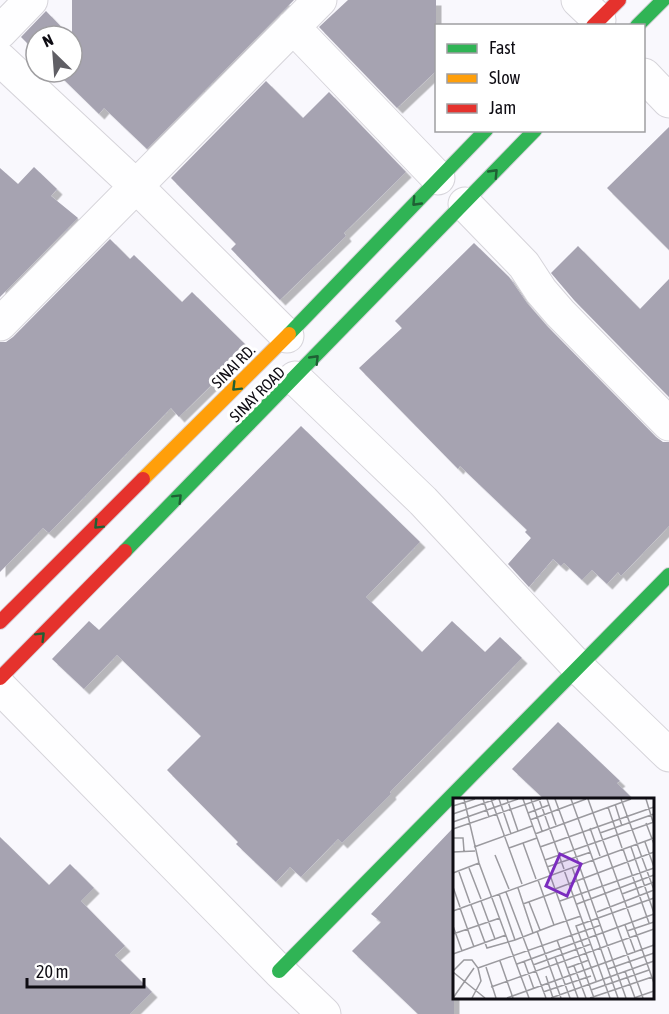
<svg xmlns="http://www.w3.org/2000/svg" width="669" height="1014" viewBox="0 0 669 1014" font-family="'Asap Condensed',sans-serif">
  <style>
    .building { fill: #a6a3b1; filter: url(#shadow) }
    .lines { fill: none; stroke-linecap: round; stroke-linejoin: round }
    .street-casing { stroke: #d6d4da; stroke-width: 35 }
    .fast-casing { stroke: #d6d4da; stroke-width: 16 }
    .slow-casing { stroke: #d6d4da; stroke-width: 16 }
    .jam-casing { stroke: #d6d4da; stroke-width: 16 }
    .street { stroke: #fefeff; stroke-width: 33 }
    .fast { stroke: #30b455; stroke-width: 14 }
    .slow { stroke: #ff9f0a; stroke-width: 14 }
    .jam { stroke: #e5322d; stroke-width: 14 }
    .oneway { stroke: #1f6034 }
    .labels { text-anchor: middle; stroke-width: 6; stroke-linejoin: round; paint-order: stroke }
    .street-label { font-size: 16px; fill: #0e0c13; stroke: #fff }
    .inset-road { fill: none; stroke: #9b9a9f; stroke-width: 1.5 }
    .view { fill: #7b2cbf; fill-opacity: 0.15; stroke: #7b2cbf; stroke-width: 3 }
    .inset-edge { fill: none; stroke: #0e0c13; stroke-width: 3 }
  </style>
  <defs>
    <filter id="shadow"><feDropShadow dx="5.5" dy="5.5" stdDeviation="0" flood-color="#0004"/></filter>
  </defs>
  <rect width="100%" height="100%" fill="#f9f8fd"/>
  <!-- building -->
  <path class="building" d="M72,0H294L147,149L104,108L99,114L56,72H72Z
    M348,0H436V71L397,108L319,27Z
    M46,11L70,36H36V52L21,37Z
    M266,81L303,118L329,92L406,172L344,233L346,236L280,300L231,249L236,244L171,178Z
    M669,127V250L607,188Z
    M34,167L57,189L51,196L78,218L0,297V168L18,184Z
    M110,239L130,259L134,255L182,302L192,292L249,348L179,417L171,408L49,533L43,528L0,572V342H6L13,337Z
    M474,243L509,277L527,303L547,326L656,437L663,442H669V526L621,576L618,572L607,584L592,570L582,580L564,563L561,566L553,559L529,587L508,564L531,538L525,532L527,530L460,466L458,469L359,368L402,328L395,321Z
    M578,246L640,309L669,279V397L574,300L551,273Z
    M301,426L420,542L366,597L422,652L452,621L485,652L500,637L522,658L390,792L391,794L342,843L338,839L301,877L290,867L276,882L236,844L238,842L167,770L201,736L117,655L84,689L52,659L89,621L99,630Z
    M558,722L620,781L617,783L634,800H545L512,769Z
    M454,827V1014H418L352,951L381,922L371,914Z
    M0,837L49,885L70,864L94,888L81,901L125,946L115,955L152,992L130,1014H0Z"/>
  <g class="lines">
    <!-- street casing -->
    <g class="street-casing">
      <path id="street" d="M578,0L599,20
        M293,27L438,178
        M0,32L31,0
        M0,59L137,187L287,336
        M644,75L669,101
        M465,204L524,265L541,291L560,313L669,424
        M0,324L320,0
        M295,378L423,501L578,667L669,755
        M0,687L279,971L324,1014"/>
    </g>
    <!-- fast casing -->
    <g class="fast-casing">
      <path id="fast" d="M637,26L663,0
        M289,334L486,130
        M125,551L535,130
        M279,971L669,575"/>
    </g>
    <!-- slow casing -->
    <g class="slow-casing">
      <path id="slow" d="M143,479L289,334"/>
    </g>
    <!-- jam casing -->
    <g class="jam-casing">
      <path id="jam" d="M593,26L619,0
        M0,622L143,479
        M0,678L125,551"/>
    </g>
    <!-- street -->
    <use href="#street" class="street"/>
    <!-- fast -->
    <use href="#fast" class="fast"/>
    <!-- slow -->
    <use href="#slow" class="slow"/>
    <!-- jam -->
    <use href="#jam" class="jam"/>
  </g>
  <!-- one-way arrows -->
  <defs><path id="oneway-chevron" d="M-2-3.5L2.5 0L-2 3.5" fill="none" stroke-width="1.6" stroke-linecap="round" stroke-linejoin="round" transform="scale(1.5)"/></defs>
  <g class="oneway">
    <use href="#oneway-chevron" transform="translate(494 173) rotate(-46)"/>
    <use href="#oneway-chevron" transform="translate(416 202) rotate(134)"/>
    <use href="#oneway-chevron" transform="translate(315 359) rotate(-46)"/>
    <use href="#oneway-chevron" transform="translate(236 387) rotate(135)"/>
    <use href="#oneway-chevron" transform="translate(178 498) rotate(-45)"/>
    <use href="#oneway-chevron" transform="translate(98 525) rotate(135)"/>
    <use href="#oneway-chevron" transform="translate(41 636) rotate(-45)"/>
  </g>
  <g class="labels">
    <!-- street labels -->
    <g class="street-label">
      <text transform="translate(233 366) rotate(-45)" y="6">SINAI RD.</text>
      <text transform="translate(257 394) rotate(-45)" y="6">SINAY ROAD</text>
    </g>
  </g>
  <!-- overview -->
  <g transform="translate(453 798)">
    <rect width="201" height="201" fill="#f9f8fd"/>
    <path class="inset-road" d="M11,1L26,65L76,200M30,1L36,19M38,1L69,86M46,1L58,36M54,1L65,33M70,1L97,76M78,1L89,33M86,1L111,71M94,1L103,27M102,1L126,66M118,1L190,200M135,1L201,185M168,1L184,45M193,1L200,24M162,6L169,28M0,8L22,1M155,9L169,50M75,15L96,7M0,16L43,1M77,22L133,1M0,24L65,1M193,25L201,46M137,30L147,58M0,31L88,1M147,35L201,16M82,36L178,1M0,40H10L11,53M192,44L201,69M70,45L83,81M21,49L79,28M87,49L201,9M178,49L201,115M56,50L84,40M170,51L196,125M0,54L22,53M42,57L56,91M92,62L201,24M126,67L173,200M94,69L138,54M119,69L165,200M16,70L28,101M111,72L157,200M6,74L17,105M0,75L26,65M97,77L141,200M0,89L7,109M65,90L80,135M102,91L201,54M53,94L93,200M46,96L62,142M169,96L201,84M28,103L42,141M107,103L201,70M76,104L87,132M70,106L103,94M124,106L201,77M18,107L34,150L62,142L101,127L85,82M7,110L21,149M0,113L201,40M144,114L201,92L184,46M101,127L128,118M172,127L182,154M0,128L9,153M84,133L108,200M174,133L201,124M0,136L47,120M104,142L125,200M0,156L53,137M102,159L117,200M47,163L60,200M71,163L81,191M64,166L201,116M80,167L138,146M121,168L133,200M33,169L43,200M25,170L148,127M114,170L136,162M155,171L201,155M0,173L11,162H19L25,170L28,183L19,200M172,173L182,200M0,174L32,200M93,178L100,200M143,183L123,128L201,100M38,189L201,131M138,192L196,172M90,194L138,178M0,200L21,170M54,200L201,147M98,200L201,163M137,200L199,179M181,200L201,193"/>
    <path class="view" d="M107,56L128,66L114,98L93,88Z"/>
    <rect width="201" height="201" class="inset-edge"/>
  </g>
  <!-- legend -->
  <rect x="435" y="24" width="210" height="108" fill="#ffffff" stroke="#9f9ea1" stroke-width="1.5"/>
  <rect x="447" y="44" width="30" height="9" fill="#30b455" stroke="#9f9ea1" stroke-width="1.5"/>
  <text x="489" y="54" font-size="18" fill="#0e0c13">Fast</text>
  <rect x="447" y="74" width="30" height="9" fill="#ff9f0a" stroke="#9f9ea1" stroke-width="1.5"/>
  <text x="489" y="84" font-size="18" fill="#0e0c13">Slow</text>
  <rect x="447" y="104" width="30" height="9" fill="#e5322d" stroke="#9f9ea1" stroke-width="1.5"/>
  <text x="489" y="114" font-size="18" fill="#0e0c13">Jam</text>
  <!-- north arrow -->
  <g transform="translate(54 54) rotate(335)"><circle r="28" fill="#ffffff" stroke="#9f9ea1" stroke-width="1.5"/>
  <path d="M0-4.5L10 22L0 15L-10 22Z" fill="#605f65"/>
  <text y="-9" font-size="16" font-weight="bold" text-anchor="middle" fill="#0e0c13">N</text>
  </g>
  <!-- scale -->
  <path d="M27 978v9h117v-9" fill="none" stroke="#0e0c13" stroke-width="3"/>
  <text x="36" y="978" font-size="18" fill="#0e0c13" stroke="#ffffff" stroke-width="4.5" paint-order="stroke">20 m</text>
</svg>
